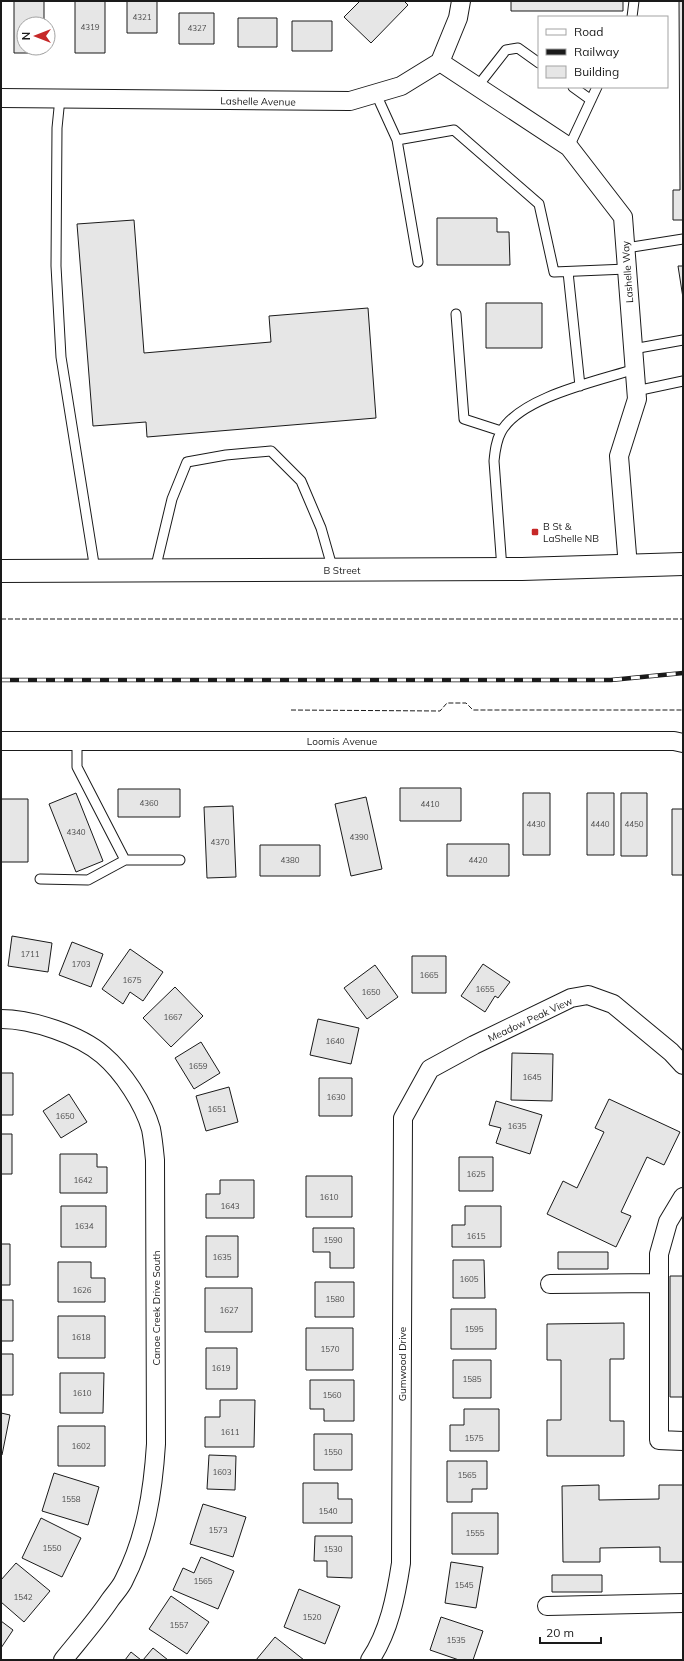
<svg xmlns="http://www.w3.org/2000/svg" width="684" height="1661" viewBox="0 0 684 1661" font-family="Mulish,sans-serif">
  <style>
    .building { fill: #e6e6e6; stroke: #1a1a1a }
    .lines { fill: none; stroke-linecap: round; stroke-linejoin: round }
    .service-casing { stroke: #1a1a1a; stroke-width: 11 }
    .minor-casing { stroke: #1a1a1a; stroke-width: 20 }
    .secondary-casing { stroke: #1a1a1a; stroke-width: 24 }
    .service { stroke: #fff; stroke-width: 9 }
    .minor { stroke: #fff; stroke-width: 18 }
    .secondary { stroke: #fff; stroke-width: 22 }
    .rail-casing { stroke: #1a1a1a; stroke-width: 4.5 }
    .rail { stroke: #fff; stroke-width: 3; stroke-dasharray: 9; stroke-linecap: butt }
    .fence { stroke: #1a1a1a; stroke-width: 1; stroke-dasharray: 5 2; stroke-linecap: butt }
    .poi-dot { fill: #c62828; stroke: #fff; stroke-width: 1.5 }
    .labels { text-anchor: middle; stroke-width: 3; stroke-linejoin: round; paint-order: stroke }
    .number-label { font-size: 8px; fill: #4d4d4d }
    .street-label { font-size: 10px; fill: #1a1a1a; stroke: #fff }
    .poi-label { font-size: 10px; fill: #1a1a1a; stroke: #fff; text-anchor: start }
  </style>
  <rect width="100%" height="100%" fill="#fff"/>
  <!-- building -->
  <path class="building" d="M14,1H44V24H24V48H44V53H14Z
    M75,1H105V53H75Z
    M127,1H157V33H127Z
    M360,1H404L408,5L371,43L344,17Z
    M511,1H623V11H511Z
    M679,1H683V220H673V190H680Z
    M179,13H214V44H179Z
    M238,18H277V47H238Z
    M292,21H332V51H292Z
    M437,218H497V232H509L510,265H437Z
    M134,220L144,353L271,342L269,316L368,308L376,418L147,437L146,422L93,426L77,224Z
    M678,266H683V298Z
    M486,303H542V348H486Z
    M400,788H461V821H400Z
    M118,789H180V817H118Z
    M76,793L103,861L76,872L49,804Z
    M523,793H550V855H523Z
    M587,793H614V855H587Z
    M621,793H647V856H621Z
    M366,797L382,869L351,876L335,804Z
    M1,799H28V862H1Z
    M233,806L236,877L207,878L204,807Z
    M672,809H683V875H672Z
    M447,844H509V876H447Z
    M260,845H320V876H260Z
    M12,936L52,943L48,972L8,966Z
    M72,942L103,954L91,987L59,975Z
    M130,949L163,972L143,1001L130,992L123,1004L102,989Z
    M412,956H446V993H412Z
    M483,964L510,982L498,998L495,996L485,1012L461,996Z
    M375,965L398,997L367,1019L344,988Z
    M175,987L203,1016L171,1047L143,1018Z
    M318,1019L359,1028L351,1064L310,1055Z
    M201,1042L220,1073L194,1089L175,1058Z
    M512,1053L553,1054L552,1101L511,1100Z
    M1,1073H13V1115H1Z
    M319,1078H352V1116H319Z
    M229,1087L238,1122L206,1131L196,1096Z
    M69,1094L87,1122L61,1138L43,1111Z
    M609,1099L680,1132L664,1165L647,1157L621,1212L631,1216L616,1247L547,1214L563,1181L577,1188L604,1132L595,1128Z
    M496,1101L542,1115L530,1154L496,1143L501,1128L489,1125Z
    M1,1134H12V1174H1Z
    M60,1154H97V1167H107V1193H60Z
    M459,1157H493V1191H459Z
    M306,1176H352V1217H306Z
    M220,1180H254V1218H206V1194H220Z
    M61,1206H106V1247H61Z
    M465,1206H501V1247H452V1225H465Z
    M313,1228H354V1268H330V1252H313Z
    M206,1236H238V1277H206Z
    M1,1244H10V1285H1Z
    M558,1252H608V1269H558Z
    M453,1260H484L485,1298H453Z
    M58,1262H91V1278H105V1302H58Z
    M670,1276H683V1397H670Z
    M315,1282H354V1317H315Z
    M205,1288H252V1332H205Z
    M1,1300H13V1341H1Z
    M451,1309H496V1349H451Z
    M58,1316H105V1358H58Z
    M624,1323V1359H610V1421H624V1456H547V1420H561V1360H547V1324Z
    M306,1328H353V1370H306Z
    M206,1348H237V1389H206Z
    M1,1354H13V1395H1Z
    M453,1360H491V1398H453Z
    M60,1373H104L103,1413H60Z
    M310,1380H354V1421H324V1409H310Z
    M220,1400H255L254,1447H205V1417H220Z
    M464,1409H499V1451H450V1425H464Z
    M1,1413L10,1415L2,1455H1Z
    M58,1426H105V1466H58Z
    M314,1434H352V1470H314Z
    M209,1455L236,1456L235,1490L207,1489Z
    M447,1461H487V1489H472V1502H447Z
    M54,1473L99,1487L88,1525L42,1511Z
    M303,1483H338V1499H352V1523H303Z
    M599,1485V1500L659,1499V1485H683V1562H660V1547L600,1548V1562H563L562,1486Z
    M203,1504L246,1517L233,1557L190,1544Z
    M452,1513H498V1554H452Z
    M41,1518L81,1538L62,1577L22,1558Z
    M315,1536H352V1578L327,1577V1561H314Z
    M201,1557L234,1571L218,1609L173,1590L183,1568L194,1573Z
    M451,1562L483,1567L476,1608L445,1603Z
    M16,1563L50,1591L24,1622L1,1602V1580Z
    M552,1575H602V1592H552Z
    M299,1589L340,1606L325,1644L284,1627Z
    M171,1596L209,1622L187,1654L149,1629Z
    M441,1617L483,1631L473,1660H459L430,1650Z
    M1,1621L13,1630L1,1648Z
    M275,1637L304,1660H256Z
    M153,1648L168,1660H143Z
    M131,1652L141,1660H125Z"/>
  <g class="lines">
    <!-- service casing -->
    <g class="service-casing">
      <path id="service" d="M632,17L634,1
        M477,87L506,50L518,48L539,63
        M573,87L591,100
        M376,94L397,140
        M60,98L57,128L56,266L61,357L95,570
        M569,147L597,87
        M626,248L683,239
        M418,262L397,140L454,130L539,204L554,272L627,269
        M568,272L580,386
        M456,314L464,419L501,431
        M633,349L683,340
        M636,391L683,381
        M502,569L494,461C495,451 496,441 501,432C520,397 598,381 635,369
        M155,570L172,499L187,462L226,455L271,451L301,481L321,528L333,570
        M125,860H180
        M40,879L88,880L125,860L77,767V741"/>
    </g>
    <!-- minor casing -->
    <g class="minor-casing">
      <path id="minor" d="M440,62L569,147L623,217L637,399L619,456L628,567
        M1,98L350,101L401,86L440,62L458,18L461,1
        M1,741H674L683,743
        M1,1019C32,1019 80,1035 103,1055C123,1072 144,1104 151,1129C153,1139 154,1150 155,1160L156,1444C153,1491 146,1537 124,1580C121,1587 115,1593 110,1600C96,1621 79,1640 63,1660
        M683,1197L668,1222L659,1254V1440L683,1441
        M550,1284L658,1283
        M547,1606L683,1603
        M370,1660C389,1632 396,1596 401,1563L403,1118L430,1069L474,1045L571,998L588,995L613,1004L671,1052L683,1065"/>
    </g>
    <!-- secondary casing -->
    <g class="secondary-casing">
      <path id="secondary" d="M1,571L522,569L683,564"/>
    </g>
    <!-- service -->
    <use href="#service" class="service"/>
    <!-- minor -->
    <use href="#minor" class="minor"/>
    <!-- secondary -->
    <use href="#secondary" class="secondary"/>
    <!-- rail casing -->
    <g class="rail-casing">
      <path id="rail" d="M1,680H611L683,673"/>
    </g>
    <!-- rail -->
    <use href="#rail" class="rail"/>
    <!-- fence -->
    <path class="fence" d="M1,619H683
      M291,710L440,711L447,703H466L473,710H683"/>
  </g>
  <!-- markers -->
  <rect class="poi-dot" x="531" y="528" width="8" height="8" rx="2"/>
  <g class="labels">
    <!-- number labels -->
    <g class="number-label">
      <text x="142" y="20">4321</text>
      <text x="90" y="30">4319</text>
      <text x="197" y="31">4327</text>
      <text x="149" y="806">4360</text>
      <text x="430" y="807">4410</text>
      <text x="536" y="827">4430</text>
      <text x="600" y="827">4440</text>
      <text x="634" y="827">4450</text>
      <text x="76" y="835">4340</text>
      <text x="359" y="840">4390</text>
      <text x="220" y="845">4370</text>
      <text x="290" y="863">4380</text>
      <text x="478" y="863">4420</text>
      <text x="30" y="957">1711</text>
      <text x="81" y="967">1703</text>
      <text x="429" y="978">1665</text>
      <text x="132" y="983">1675</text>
      <text x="485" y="992">1655</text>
      <text x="371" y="995">1650</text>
      <text x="173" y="1020">1667</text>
      <text x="335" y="1044">1640</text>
      <text x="198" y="1069">1659</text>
      <text x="532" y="1080">1645</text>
      <text x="336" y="1100">1630</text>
      <text x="217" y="1112">1651</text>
      <text x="65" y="1119">1650</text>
      <text x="517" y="1129">1635</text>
      <text x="476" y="1177">1625</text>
      <text x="83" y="1183">1642</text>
      <text x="329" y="1200">1610</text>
      <text x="230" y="1209">1643</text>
      <text x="84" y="1229">1634</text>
      <text x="476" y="1239">1615</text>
      <text x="333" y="1243">1590</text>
      <text x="222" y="1260">1635</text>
      <text x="469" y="1282">1605</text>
      <text x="82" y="1293">1626</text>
      <text x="335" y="1302">1580</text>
      <text x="229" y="1313">1627</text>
      <text x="474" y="1332">1595</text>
      <text x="81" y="1340">1618</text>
      <text x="330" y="1352">1570</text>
      <text x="221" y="1371">1619</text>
      <text x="472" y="1382">1585</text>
      <text x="82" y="1396">1610</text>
      <text x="332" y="1398">1560</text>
      <text x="230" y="1435">1611</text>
      <text x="474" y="1441">1575</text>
      <text x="81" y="1449">1602</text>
      <text x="333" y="1455">1550</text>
      <text x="222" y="1475">1603</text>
      <text x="467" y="1478">1565</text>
      <text x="71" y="1502">1558</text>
      <text x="328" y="1514">1540</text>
      <text x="218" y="1533">1573</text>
      <text x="475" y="1536">1555</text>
      <text x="52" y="1551">1550</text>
      <text x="333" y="1552">1530</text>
      <text x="203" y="1584">1565</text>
      <text x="464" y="1588">1545</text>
      <text x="23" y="1600">1542</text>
      <text x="312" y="1620">1520</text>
      <text x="179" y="1628">1557</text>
      <text x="456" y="1643">1535</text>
    </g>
    <!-- street labels -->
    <g class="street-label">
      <text transform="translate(258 101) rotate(1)" y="4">Lashelle Avenue</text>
      <text transform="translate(627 272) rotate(-94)" y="4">Lashelle Way</text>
      <text x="342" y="574">B Street</text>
      <text x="342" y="745">Loomis Avenue</text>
      <text transform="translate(530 1019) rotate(-25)" y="4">Meadow Peak View</text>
      <text transform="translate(156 1308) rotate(-90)" y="4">Canoe Creek Drive South</text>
      <text transform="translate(402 1364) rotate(-90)" y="4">Gumwood Drive</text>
    </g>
    <!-- poi labels -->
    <g class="poi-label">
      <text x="543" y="530">B St &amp;<tspan x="543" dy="12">LaShelle NB</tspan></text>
    </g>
  </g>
  <!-- border -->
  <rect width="684" height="1661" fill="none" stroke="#1a1a1a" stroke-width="4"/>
  <!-- legend -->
  <rect x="538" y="16" width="130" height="72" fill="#ffffff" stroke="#a3a3a3"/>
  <rect x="546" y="29" width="20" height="6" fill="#ffffff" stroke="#a3a3a3"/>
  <text x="574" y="36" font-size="12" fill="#1a1a1a">Road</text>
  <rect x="546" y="49" width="20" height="6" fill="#1a1a1a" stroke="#a3a3a3"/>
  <text x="574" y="56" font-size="12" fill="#1a1a1a">Railway</text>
  <rect x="546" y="66" width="20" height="12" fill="#e6e6e6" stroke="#a3a3a3"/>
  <text x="574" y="76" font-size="12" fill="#1a1a1a">Building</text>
  <!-- north arrow -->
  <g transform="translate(36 36) rotate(270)"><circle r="19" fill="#ffffff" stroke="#a3a3a3"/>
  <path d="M0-3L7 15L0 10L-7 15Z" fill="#c62828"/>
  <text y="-6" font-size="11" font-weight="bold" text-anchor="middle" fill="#1a1a1a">N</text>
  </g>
  <!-- scale -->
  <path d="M540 1637v6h61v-6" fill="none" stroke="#1a1a1a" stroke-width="2"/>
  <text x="546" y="1637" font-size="12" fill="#1a1a1a" stroke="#ffffff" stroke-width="3" paint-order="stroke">20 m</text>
</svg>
